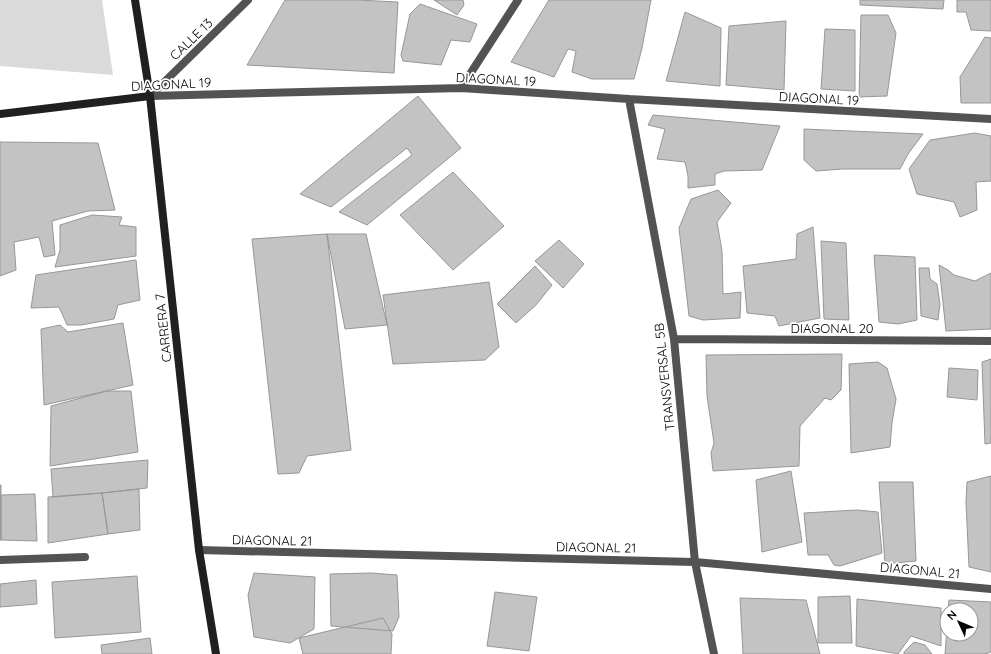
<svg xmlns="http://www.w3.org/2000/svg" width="991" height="654" viewBox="0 0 991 654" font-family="Quicksand,sans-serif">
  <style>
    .green { fill: #dadada }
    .building { fill: #c3c3c3; stroke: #979797 }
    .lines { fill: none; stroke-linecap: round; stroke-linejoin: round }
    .street { stroke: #535353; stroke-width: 8 }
    .secondary { stroke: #202020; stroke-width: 8 }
    .labels { text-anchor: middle; stroke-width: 3.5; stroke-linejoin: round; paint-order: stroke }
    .street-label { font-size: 13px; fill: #000; stroke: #fff }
  </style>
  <rect width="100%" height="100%" fill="#fff"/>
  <!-- green -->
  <path class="green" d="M0,0H102L113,75L0,66Z"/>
  <!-- building -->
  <path class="building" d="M285,0H357L398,2L394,73L247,65Z
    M434,0H463L464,5L457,15Z
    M549,0H651L642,48L634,79H592L572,72L576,51L568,49L554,77L511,62Z
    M860,0H944L943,9L860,5Z
    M957,0H991V31L971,30L966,12H957Z
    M420,4L477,24L470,42L451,40L441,65L403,61L401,55L410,14Z
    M685,12L721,28L720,86L666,81Z
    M861,15H888L896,33L887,96L859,97Z
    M786,21L784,90L726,85L729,26Z
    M825,29L855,30V91L821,89Z
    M985,37L991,38V103H961L960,77Z
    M418,96L461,148L367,225L339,212L412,155L407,148L331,207L300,194Z
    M653,115L780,126L762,170L724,171L715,174V185L688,188V176L685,162L657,159L665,129L648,125Z
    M804,129L826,130L923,134L908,154L900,169H843L816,171L804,160Z
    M975,133L991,136V181L976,182L977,210L960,217L954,202L917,194L909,169L930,140Z
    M0,142L98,143L115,210L88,211L52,221L55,255L44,257L39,237L14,242L16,270L0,276Z
    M453,172L504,226L453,270L400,215Z
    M718,190L731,203L717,222L722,251L723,294L741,292L740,318L703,320L689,316L679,228L691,199Z
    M92,215L122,217L119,225L136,227V256L55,267L60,250V225Z
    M813,227L820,318L779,326L775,316L747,313L743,266L796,259L797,234Z
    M327,234L351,450L307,456L299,473L278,474L252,239Z
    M327,234H366L387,325L345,329Z
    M559,240L584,264L563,288L535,261Z
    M821,241L846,243L849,320L824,319Z
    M874,255L915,257L917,320L898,324L879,322Z
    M136,260L140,300L118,305L114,319L81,325H67L59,307L31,308L36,275Z
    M939,265L948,270L954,275L975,281L991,273V329L946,331Z
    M535,266L552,285L536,305L516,323L497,304Z
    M919,268H929L930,279L937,284L940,304L938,320L921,316Z
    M489,282L499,347L485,360L393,364L383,295Z
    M123,323L133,385L44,405L41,329L60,325L68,332Z
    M842,354L841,390L831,400L825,398L800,426L799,466L713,471L711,453L714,443L707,396L706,355Z
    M991,359V443L985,444L982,362Z
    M878,362L887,368L896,399L892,423L890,447L851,453L849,364Z
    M949,368L978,370L977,400L947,397Z
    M107,391H131L138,452L50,466L51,406Z
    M148,460L147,488L102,493L53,497L51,469Z
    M791,471L802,542L762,552L756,480Z
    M991,476V572L969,567L966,502L967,482Z
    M879,482H913L916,561L885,564Z
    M0,485H1V540H0Z
    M139,489L140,530L108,534L102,493Z
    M102,493L108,534L48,543V497Z
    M35,494L37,541L1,540V495Z
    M857,510L878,512L882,553L840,566L834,565L828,555H808L804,513Z
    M254,573L315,577L314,629L290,643L254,637L248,595Z
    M371,573L397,575L399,617L393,631L331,626L330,574Z
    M137,576L141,632L55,638L52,582Z
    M36,580L37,604L0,607V584Z
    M495,592L537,597L529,651L487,646Z
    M850,596L852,643H818V597Z
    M740,598L806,600L820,654H743Z
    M857,599L941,608V646L911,636L898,654L856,646Z
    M949,600L991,602V652L985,654H945L947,628V634H971V610H948Z
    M383,618L392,634L391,654H303L299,638Z
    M150,638L152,654H102L101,645Z
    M914,642L925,645L932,654H904V652Z"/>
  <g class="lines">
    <!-- street -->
    <path class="street" d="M461,88L518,0
      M150,96L461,88L629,99L991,119
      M150,96L248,0
      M629,99L674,339L695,562L714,654
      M674,339L991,341
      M199,550L695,562L991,589
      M0,560L85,557"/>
    <!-- secondary -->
    <path class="secondary" d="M135,0L150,96L199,550L216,654
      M0,114L150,96"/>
  </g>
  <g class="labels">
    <!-- street labels -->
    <g class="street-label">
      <text transform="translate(191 39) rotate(-44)" y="5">CALLE 13</text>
      <text transform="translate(496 79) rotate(3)" y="5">DIAGONAL 19</text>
      <text transform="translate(171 84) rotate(-3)" y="5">DIAGONAL 19</text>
      <text transform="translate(819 98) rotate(3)" y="5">DIAGONAL 19</text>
      <text transform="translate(163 328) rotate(-96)" y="5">CARRERA 7</text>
      <text x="832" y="333">DIAGONAL 20</text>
      <text transform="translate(664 377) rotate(-96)" y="5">TRANSVERSAL 5B</text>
      <text transform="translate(272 540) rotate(1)" y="5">DIAGONAL 21</text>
      <text transform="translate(596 547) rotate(1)" y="5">DIAGONAL 21</text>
      <text transform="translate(920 570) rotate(5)" y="5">DIAGONAL 21</text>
    </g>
  </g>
  <!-- north arrow -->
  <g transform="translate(959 622) rotate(314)"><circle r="19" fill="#ffffff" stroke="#999999"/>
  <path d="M0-3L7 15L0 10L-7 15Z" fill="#000000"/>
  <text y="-6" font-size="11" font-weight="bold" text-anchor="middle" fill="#000000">N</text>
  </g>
</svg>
